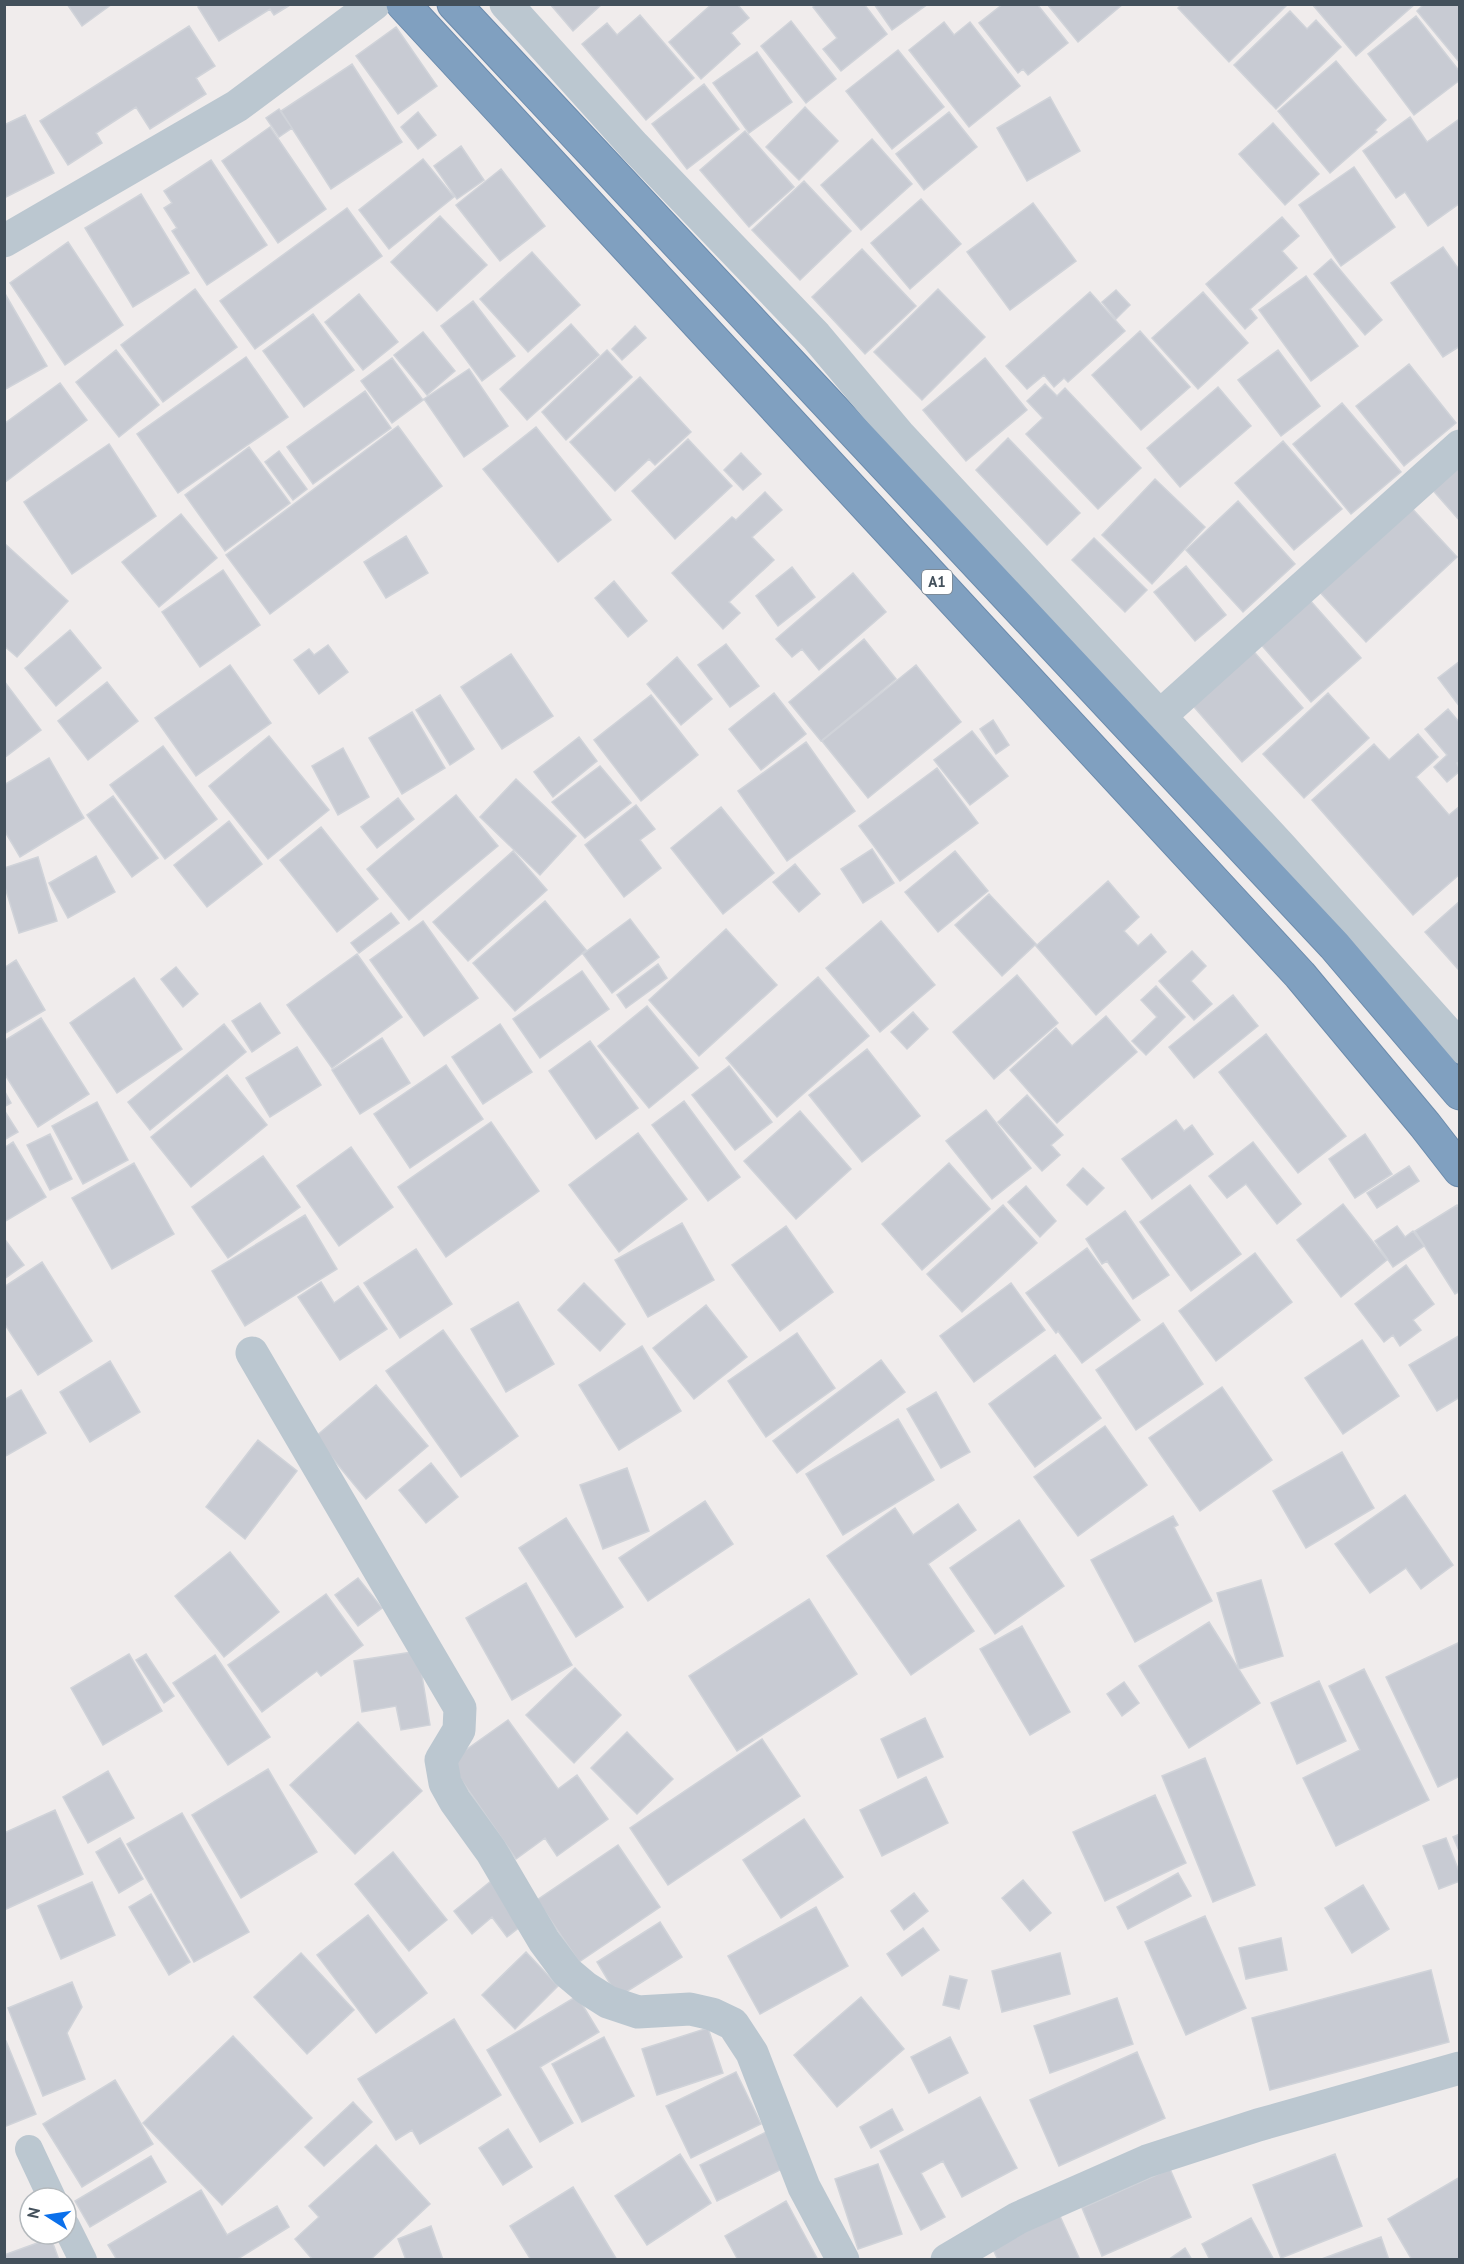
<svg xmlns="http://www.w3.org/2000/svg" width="1464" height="2264" viewBox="0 0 1464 2264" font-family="'PT Sans',sans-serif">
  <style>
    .building { fill: #c8cbd3; stroke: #d0d3d9; stroke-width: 1.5 }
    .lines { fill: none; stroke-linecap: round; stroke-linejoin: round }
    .highway-casing { stroke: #6b8bac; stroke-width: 35 }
    .lane { stroke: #bbc7d0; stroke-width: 28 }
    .street { stroke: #bbc7d0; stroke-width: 33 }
    .highway { stroke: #80a0c0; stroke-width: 33 }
    .labels { text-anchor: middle; stroke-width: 4.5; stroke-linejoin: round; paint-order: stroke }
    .shield { fill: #fff; stroke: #7b848c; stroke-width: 1.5 }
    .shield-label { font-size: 15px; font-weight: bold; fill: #43505b }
  </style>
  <rect width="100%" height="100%" fill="#f0ecec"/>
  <!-- building -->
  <path class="building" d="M67,4H112L82,26Z
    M202,4H289L290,5L274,15L270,9L219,41L198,7Z
    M550,4H602L573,31Z
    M712,4H737L749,18L731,33L740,44L701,79L669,42Z
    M816,4H864L887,34L841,71L823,49L837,38L813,7Z
    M874,4H928L892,30Z
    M1003,4H1037L1068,43L1028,75L1023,69L1018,73L979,23Z
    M1047,4H1123L1078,42Z
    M1182,4H1288L1229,62L1178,8Z
    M1312,4H1415L1356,56Z
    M1424,4H1460V63L1417,11Z
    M1290,11L1307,29L1316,20L1341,47L1276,109L1234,65Z
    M640,15L694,78L646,120L582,44L607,23L617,35Z
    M1416,16L1460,72V80L1414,115L1368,54Z
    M791,21L836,79L806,103L761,46Z
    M944,22L954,35L970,22L1020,86L969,127L909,50Z
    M189,26L215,66L196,78L206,94L150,129L136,107L96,133L102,143L68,165L40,121Z
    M396,27L437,86L398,114L356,56Z
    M898,50L944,107L892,149L846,91Z
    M757,52L792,102L749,133L713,83Z
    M1336,61L1386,120L1375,130L1377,132L1330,173L1278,111Z
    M352,64L402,142L331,189L281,111Z
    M704,84L739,129L687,169L652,124Z
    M1050,97L1080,151L1027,181L997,128Z
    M805,107L838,141L799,180L766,147Z
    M279,109L292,128L279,137L266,118Z
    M418,112L436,135L418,149L401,127Z
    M949,112L977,147L924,190L896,154Z
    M25,115L54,173L4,198V125Z
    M1410,117L1427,142L1458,120L1460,122V203L1428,226L1405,192L1396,198L1363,151Z
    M1273,123L1319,174L1285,205L1239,154Z
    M270,127L326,209L278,243L222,161Z
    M745,131L794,187L749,227L700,170Z
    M872,139L912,184L861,230L821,185Z
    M461,146L484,180L457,199L434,166Z
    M423,159L454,197L389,249L359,210Z
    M211,160L267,245L207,285L172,231L177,228L164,208L172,203L164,191Z
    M1354,167L1395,227L1341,266L1299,205Z
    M501,169L545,226L500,261L456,205Z
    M804,181L851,231L800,280L752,230Z
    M141,194L189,273L133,307L85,228Z
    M921,199L961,244L910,289L871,243Z
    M1033,203L1076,261L1010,310L967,252Z
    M347,208L382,256L255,349L220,301Z
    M440,216L487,265L437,311L391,262Z
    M1282,217L1299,236L1282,251L1297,268L1250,309L1257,318L1245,329L1206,284Z
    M68,242L123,325L65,365L10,283Z
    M1443,247L1460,271V346L1443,357L1391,283Z
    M862,249L916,306L865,354L812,297Z
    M532,252L580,305L528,352L480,299Z
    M1331,259L1382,320L1365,335L1314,274Z
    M1306,276L1358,346L1311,381L1259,310Z
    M195,289L237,347L163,402L121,345Z
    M938,289L985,337L922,400L874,352Z
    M1116,290L1130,305L1116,319L1102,302Z
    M4,292L47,366L4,390Z
    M1090,292L1125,331L1068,382L1064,378L1054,387L1044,375L1027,389L1006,366Z
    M1203,292L1248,343L1198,389L1152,338Z
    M359,294L398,342L363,370L325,322Z
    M473,301L515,356L482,381L441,326Z
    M313,314L354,370L304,407L263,351Z
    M571,324L599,355L527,420L500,389Z
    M635,326L646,338L622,360L612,349Z
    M1140,331L1190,387L1141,430L1092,375Z
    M423,332L455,371L427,395L394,355Z
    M116,350L159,405L119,437L76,382Z
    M607,350L632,377L566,440L542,412Z
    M1278,350L1320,406L1281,436L1238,380Z
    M246,357L288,417L178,493L137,434Z
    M392,358L423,400L392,423L361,381Z
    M985,358L1027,410L966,461L923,410Z
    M1409,364L1456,423L1404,466L1356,406Z
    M469,369L508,426L464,457L424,399Z
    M640,377L691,432L655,465L649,459L615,491L570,442Z
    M60,383L87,420L4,483V424Z
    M1045,384L1057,396L1065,388L1141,468L1098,509L1026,434L1043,418L1027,401Z
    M1218,387L1251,426L1180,487L1147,448Z
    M365,391L391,428L313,484L287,447Z
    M1342,403L1401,472L1351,514L1293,444Z
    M398,426L442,486L270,614L226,555Z
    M536,427L611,520L558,562L483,469Z
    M1008,438L1080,513L1047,545L976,470Z
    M688,439L732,486L675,539L632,491Z
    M1283,441L1342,509L1294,550L1235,483Z
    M109,444L156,516L72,574L24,502Z
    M249,447L290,503L225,551L185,495Z
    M279,451L307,489L293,500L265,462Z
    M741,453L761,474L743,490L724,470Z
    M1460,461V521L1430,487Z
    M1155,479L1205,527L1152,584L1102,535Z
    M765,492L782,510L752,537L774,560L729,602L740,613L723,629L672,573L732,517L736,520Z
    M1238,501L1295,564L1243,612L1186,550Z
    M1407,503L1457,557L1366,642L1316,588Z
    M181,514L217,558L159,607L122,562Z
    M406,536L428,573L386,598L364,562Z
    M1094,538L1147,590L1125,612L1072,560Z
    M4,543L68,601L17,657L4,646Z
    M1186,566L1226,615L1195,641L1154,592Z
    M792,567L815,597L778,626L756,596Z
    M223,570L260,625L200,667L162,612Z
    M853,573L886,612L819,670L802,649L792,657L776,639Z
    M614,581L647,621L628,637L595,598Z
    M1308,598L1361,658L1311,702L1258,641Z
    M70,630L101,668L56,706L25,668Z
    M864,639L896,679L821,741L789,702Z
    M726,644L759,686L730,707L698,665Z
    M328,645L348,672L319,694L294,660L309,649L314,655Z
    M1249,646L1303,708L1242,762L1188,700Z
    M511,654L553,716L502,749L461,687Z
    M677,657L712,699L681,725L647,684Z
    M1460,661V707L1438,678Z
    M230,665L271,723L196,776L155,718Z
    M916,665L961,722L868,798L822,741Z
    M4,681L41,730L4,758Z
    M107,682L138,721L88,760L58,721Z
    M774,693L806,734L761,770L729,729Z
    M1328,693L1369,738L1304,798L1263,754Z
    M440,695L474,749L450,765L416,710Z
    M651,695L698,755L641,801L594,740Z
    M1448,709L1460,723V761L1457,763L1460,771L1447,782L1434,767L1447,755L1425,729Z
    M412,712L445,768L402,794L369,738Z
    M993,720L1009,745L996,754L980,729Z
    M972,731L1008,776L970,805L934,760Z
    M1418,734L1438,757L1416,777L1449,815L1460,806V874L1413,915L1312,800L1374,744L1389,760Z
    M269,736L329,810L268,859L209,786Z
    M579,737L597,761L553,797L534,772Z
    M806,742L855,811L787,861L738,791Z
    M163,746L217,819L165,859L110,785Z
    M343,748L369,797L338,815L312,766Z
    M49,758L84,818L20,857L4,830V785Z
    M600,766L631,803L585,838L552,802Z
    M937,768L978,823L900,881L859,826Z
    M516,779L576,836L540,875L480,817Z
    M456,795L498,846L409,920L367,869Z
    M113,796L158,858L132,877L87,815Z
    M398,798L414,819L377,848L361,827Z
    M636,805L655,829L640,840L661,868L624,897L585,845Z
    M721,807L774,873L723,914L671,848Z
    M229,821L262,864L207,907L174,865Z
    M321,827L378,899L337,932L280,860Z
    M872,849L894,883L863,903L841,869Z
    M513,851L547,890L468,961L433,922Z
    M955,851L988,891L938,932L905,892Z
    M96,856L115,892L68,918L49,883Z
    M38,857L57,921L19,933L4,884V868Z
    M795,864L820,894L799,912L773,882Z
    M1108,881L1139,917L1124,931L1138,946L1151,934L1166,952L1096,1015L1036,946Z
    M989,894L1036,944L1002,976L955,925Z
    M545,901L586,950L515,1011L473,963Z
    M1460,901V968L1458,969L1425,932Z
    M391,913L399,923L359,953L351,943Z
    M630,919L659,957L612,993L583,954Z
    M423,921L478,998L424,1036L370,960Z
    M881,921L935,985L880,1032L826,968Z
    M726,929L777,985L699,1056L649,1000Z
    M1192,951L1206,966L1191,981L1212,1004L1194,1020L1159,981Z
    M357,954L402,1017L332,1068L287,1005Z
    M16,960L45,1010L4,1034V968Z
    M658,964L667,978L626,1008L617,995Z
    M176,967L198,994L183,1007L161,979Z
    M582,971L609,1009L540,1058L513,1019Z
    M1017,975L1058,1023L994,1079L953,1032Z
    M818,977L869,1036L777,1117L726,1058Z
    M134,978L182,1049L117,1093L70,1023Z
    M1156,986L1185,1017L1146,1055L1132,1041L1157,1017L1141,1000Z
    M1233,995L1258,1026L1194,1078L1169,1047Z
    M260,1003L280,1033L252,1052L232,1021Z
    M647,1006L698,1068L649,1108L598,1046Z
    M913,1012L928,1029L907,1049L891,1032Z
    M1106,1016L1137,1052L1057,1123L1010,1070L1056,1028L1072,1046Z
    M41,1018L89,1094L38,1127L4,1073V1041Z
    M224,1024L246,1052L150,1130L128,1102Z
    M500,1024L532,1072L483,1104L452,1057Z
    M1266,1034L1346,1136L1298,1173L1219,1072Z
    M382,1038L410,1083L360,1114L332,1070Z
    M590,1041L638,1108L596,1139L549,1071Z
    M297,1047L321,1085L270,1117L246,1078Z
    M867,1049L920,1116L862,1162L809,1095Z
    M446,1065L483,1119L410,1168L374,1114Z
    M729,1066L772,1122L735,1150L692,1095Z
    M227,1075L267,1125L191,1187L151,1137Z
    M4,1090L11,1103L4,1107Z
    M1027,1095L1063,1135L1051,1145L1060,1155L1042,1171L998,1122Z
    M684,1101L740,1177L708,1201L652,1125Z
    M97,1102L128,1160L83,1184L52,1126Z
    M4,1110L18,1132L4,1140Z
    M986,1110L1031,1168L992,1199L946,1141Z
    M800,1111L851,1169L796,1219L744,1161Z
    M1176,1120L1184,1131L1192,1125L1213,1154L1152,1199L1122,1159Z
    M491,1122L539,1191L446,1257L398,1187Z
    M638,1133L687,1199L619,1252L569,1185Z
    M50,1134L72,1179L50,1190L27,1145Z
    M1365,1134L1392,1174L1355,1198L1329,1159Z
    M13,1142L46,1197L4,1222V1148Z
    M1253,1142L1301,1204L1277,1224L1246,1184L1227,1198L1209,1176Z
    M351,1147L393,1207L339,1246L297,1186Z
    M263,1156L300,1207L228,1258L192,1207Z
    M134,1163L174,1234L112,1269L72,1198Z
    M949,1163L990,1209L922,1270L882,1224Z
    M1409,1166L1419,1181L1377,1208L1367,1193Z
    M1083,1168L1104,1188L1087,1205L1067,1185Z
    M1190,1185L1241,1254L1191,1291L1140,1222Z
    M1026,1186L1056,1221L1040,1237L1008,1202Z
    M1343,1204L1387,1260L1341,1297L1297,1240Z
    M1003,1205L1037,1243L962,1312L927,1274Z
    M1457,1205L1460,1209V1291L1455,1294L1415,1231Z
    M1125,1211L1169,1275L1133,1299L1107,1261L1102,1264L1086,1239Z
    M305,1215L337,1269L245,1326L212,1271Z
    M682,1223L714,1280L648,1317L615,1260Z
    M786,1226L833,1292L780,1331L732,1265Z
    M1397,1226L1405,1237L1413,1231L1424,1246L1393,1267L1375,1241Z
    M6,1241L24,1265L4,1279V1242Z
    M1087,1248L1140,1320L1082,1363L1058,1331L1056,1333L1026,1293Z
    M416,1249L452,1304L400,1338L364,1283Z
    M1255,1253L1292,1302L1216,1361L1179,1311Z
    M42,1262L92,1341L38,1375L4,1323V1287Z
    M1406,1265L1434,1304L1413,1320L1421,1330L1400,1346L1393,1335L1384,1342L1355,1304Z
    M321,1282L334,1303L358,1286L387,1329L340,1360L298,1297Z
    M584,1283L625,1324L600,1351L558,1310Z
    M1011,1283L1045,1330L974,1382L940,1336Z
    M518,1302L554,1364L506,1392L471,1329Z
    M706,1305L747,1357L694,1399L653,1348Z
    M1163,1323L1203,1384L1136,1430L1096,1370Z
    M443,1330L518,1436L461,1477L386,1371Z
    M797,1333L835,1388L766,1437L728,1381Z
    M1460,1335V1397L1437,1411L1409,1365Z
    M1362,1340L1399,1396L1343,1434L1305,1378Z
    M642,1346L681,1411L619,1450L579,1385Z
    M1055,1355L1101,1418L1035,1467L989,1404Z
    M881,1360L905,1392L797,1473L773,1441Z
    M110,1361L140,1412L90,1442L60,1392Z
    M376,1385L428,1446L366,1499L315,1437Z
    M1222,1387L1272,1460L1200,1511L1149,1438Z
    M21,1390L46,1433L4,1457V1400Z
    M936,1392L970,1452L941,1468L907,1409Z
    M898,1419L934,1480L843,1535L806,1474Z
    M1105,1426L1147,1485L1078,1536L1034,1477Z
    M258,1440L297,1471L245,1539L206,1507Z
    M1342,1452L1374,1508L1306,1548L1273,1491Z
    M431,1463L458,1497L426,1523L399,1490Z
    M627,1468L649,1531L603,1549L580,1485Z
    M1405,1495L1453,1565L1421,1589L1406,1568L1370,1593L1335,1544Z
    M705,1501L733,1544L648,1601L619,1558Z
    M958,1504L976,1530L928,1564L974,1631L911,1675L827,1556L895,1508L913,1535Z
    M1173,1516L1178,1525L1174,1527L1212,1601L1135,1642L1091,1560Z
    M566,1518L623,1607L576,1637L519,1548Z
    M1019,1520L1064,1586L995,1634L950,1568Z
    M230,1552L279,1612L224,1657L175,1596Z
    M358,1578L382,1608L358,1626L335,1595Z
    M1261,1580L1283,1656L1239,1669L1217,1593Z
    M526,1583L572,1665L512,1700L466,1618Z
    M326,1594L363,1645L321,1676L317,1671L262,1712L228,1665Z
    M809,1599L857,1674L737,1751L689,1676Z
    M1209,1622L1260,1703L1189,1748L1139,1666Z
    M1022,1626L1070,1712L1030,1735L980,1649Z
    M1460,1642V1776L1438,1787L1386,1677Z
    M418,1651L430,1725L401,1730L396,1706L362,1712L354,1661Z
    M129,1654L162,1711L103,1745L71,1688Z
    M146,1654L174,1696L164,1703L136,1660Z
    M215,1655L270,1737L228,1765L173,1683Z
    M575,1668L621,1715L574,1763L526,1715Z
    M1364,1669L1429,1800L1336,1846L1303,1778L1360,1750L1329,1686Z
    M1319,1681L1346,1741L1297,1764L1271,1703Z
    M1124,1682L1139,1703L1122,1716L1107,1694Z
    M925,1718L943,1757L898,1778L881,1739Z
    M508,1720L558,1789L577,1775L608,1819L557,1856L545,1838L516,1859L449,1762Z
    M358,1722L422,1791L355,1854L290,1785Z
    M627,1732L673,1779L637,1814L591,1768Z
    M762,1739L800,1796L668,1885L630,1828Z
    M1205,1758L1255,1885L1213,1902L1162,1776Z
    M268,1769L317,1852L241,1898L192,1815Z
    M108,1771L134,1818L88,1843L63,1797Z
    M926,1777L948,1823L882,1856L860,1810Z
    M1155,1795L1186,1863L1105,1901L1073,1832Z
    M55,1810L83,1874L4,1910V1833Z
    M182,1813L249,1932L194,1962L127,1844Z
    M804,1819L843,1877L781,1918L743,1860Z
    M1460,1834V1853L1453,1837Z
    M120,1838L143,1879L119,1893L96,1852Z
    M1446,1838L1460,1874V1881L1439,1889L1423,1846Z
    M618,1845L660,1907L579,1962L537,1900Z
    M393,1852L447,1920L409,1951L355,1884Z
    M1178,1873L1191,1896L1128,1929L1117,1907Z
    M1023,1880L1051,1913L1030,1931L1002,1898Z
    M491,1881L525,1923L507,1937L492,1917L472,1934L454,1911Z
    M92,1882L115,1935L61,1959L38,1906Z
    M1363,1885L1389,1929L1352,1953L1325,1908Z
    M914,1893L928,1911L904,1930L891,1911Z
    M151,1894L190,1962L169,1975L129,1907Z
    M816,1907L848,1966L760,2014L728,1956Z
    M368,1915L427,1993L376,2033L317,1955Z
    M1205,1916L1246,2008L1186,2035L1145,1942Z
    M660,1922L682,1957L618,1997L597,1962Z
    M923,1928L939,1950L902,1976L887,1954Z
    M1281,1938L1287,1970L1246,1979L1239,1948Z
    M526,1952L558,1986L515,2029L482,1995Z
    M301,1953L354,2010L307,2054L254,1997Z
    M1060,1953L1070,1994L1002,2012L992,1971Z
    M1431,1970L1449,2042L1270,2090L1252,2018Z
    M950,1976L967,1980L959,2009L943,2005Z
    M72,1982L82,2007L67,2033L85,2079L43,2096L8,2008Z
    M577,1996L599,2032L540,2067L573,2123L540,2142L487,2050Z
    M861,1997L904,2049L837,2107L794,2055Z
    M1117,1998L1133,2044L1050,2073L1034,2026Z
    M454,2019L501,2095L420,2144L412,2130L396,2140L358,2079Z
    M708,2028L723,2073L657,2095L642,2049Z
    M233,2036L312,2118L222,2205L143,2123Z
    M604,2037L634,2096L582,2122L552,2064Z
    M950,2037L968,2073L929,2093L911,2057Z
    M6,2041L36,2114L4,2127V2042Z
    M1137,2052L1165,2118L1059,2166L1030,2100Z
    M736,2072L761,2124L691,2158L666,2106Z
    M115,2080L153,2144L82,2187L43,2124Z
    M980,2097L1017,2168L962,2197L943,2161L921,2173L945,2217L921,2230L880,2151Z
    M353,2102L372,2122L324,2166L305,2147Z
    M892,2109L903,2130L871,2148L860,2127Z
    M508,2129L532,2167L503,2185L479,2148Z
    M768,2131L786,2167L717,2201L700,2165Z
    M376,2145L430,2204L370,2260H313L295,2239L319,2217L309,2206Z
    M680,2154L711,2203L647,2245L615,2196Z
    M1335,2154L1362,2226L1281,2258L1253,2185Z
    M151,2156L166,2182L90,2227L75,2201Z
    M878,2164L902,2234L858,2249L835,2179Z
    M1170,2169L1191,2217L1102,2256L1082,2208Z
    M1460,2177V2260H1412L1388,2219Z
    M573,2187L617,2260H531L510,2226Z
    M201,2190L227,2235L277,2206L289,2227L236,2260H117L108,2245Z
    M786,2201L818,2260H738L725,2236Z
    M1059,2214L1080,2260H998L991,2245Z
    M1251,2218L1274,2260H1210L1202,2244Z
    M431,2226L443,2260H406L398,2239Z
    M1381,2237L1389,2260H1319Z
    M51,2238L59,2260H4V2255Z
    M1185,2248L1192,2260H1168Z"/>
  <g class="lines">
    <!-- highway casing -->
    <g class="highway-casing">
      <path id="highway" d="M403,4L1300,975L1425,1125L1460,1170
        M454,4L1334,945L1460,1093"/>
    </g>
    <!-- lane -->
    <path class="lane" d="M29,2149L52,2198
      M66,2226L83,2260"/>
    <!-- street -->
    <path class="street" d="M506,4L634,146L816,336L900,436L1281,847L1460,1047
      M4,241L237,106L374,4
      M1160,716L1460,446
      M252,1353L460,1708L459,1730L441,1760L445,1783L455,1801L491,1851L544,1941L567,1972L586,1988L608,2002L638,2012L690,2009L712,2014L733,2024L752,2053L804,2187L843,2260
      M947,2260L1018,2218L1147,2161L1258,2125L1460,2068"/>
    <!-- highway -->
    <use href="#highway" class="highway"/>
  </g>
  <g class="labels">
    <!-- shield labels -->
    <rect class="shield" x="922" y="570" width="30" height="24" rx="4.5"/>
    <g class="shield-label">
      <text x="937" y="587">A1</text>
    </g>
  </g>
  <!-- border -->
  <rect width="1464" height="2264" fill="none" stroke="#43505b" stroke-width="12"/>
  <!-- north arrow -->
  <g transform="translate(48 2216) rotate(282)"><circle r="28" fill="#ffffff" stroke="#b4b9bd" stroke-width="1.5"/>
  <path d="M0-4.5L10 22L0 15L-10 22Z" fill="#0b70eb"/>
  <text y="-9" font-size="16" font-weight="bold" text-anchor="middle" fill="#43505b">N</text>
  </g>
</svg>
